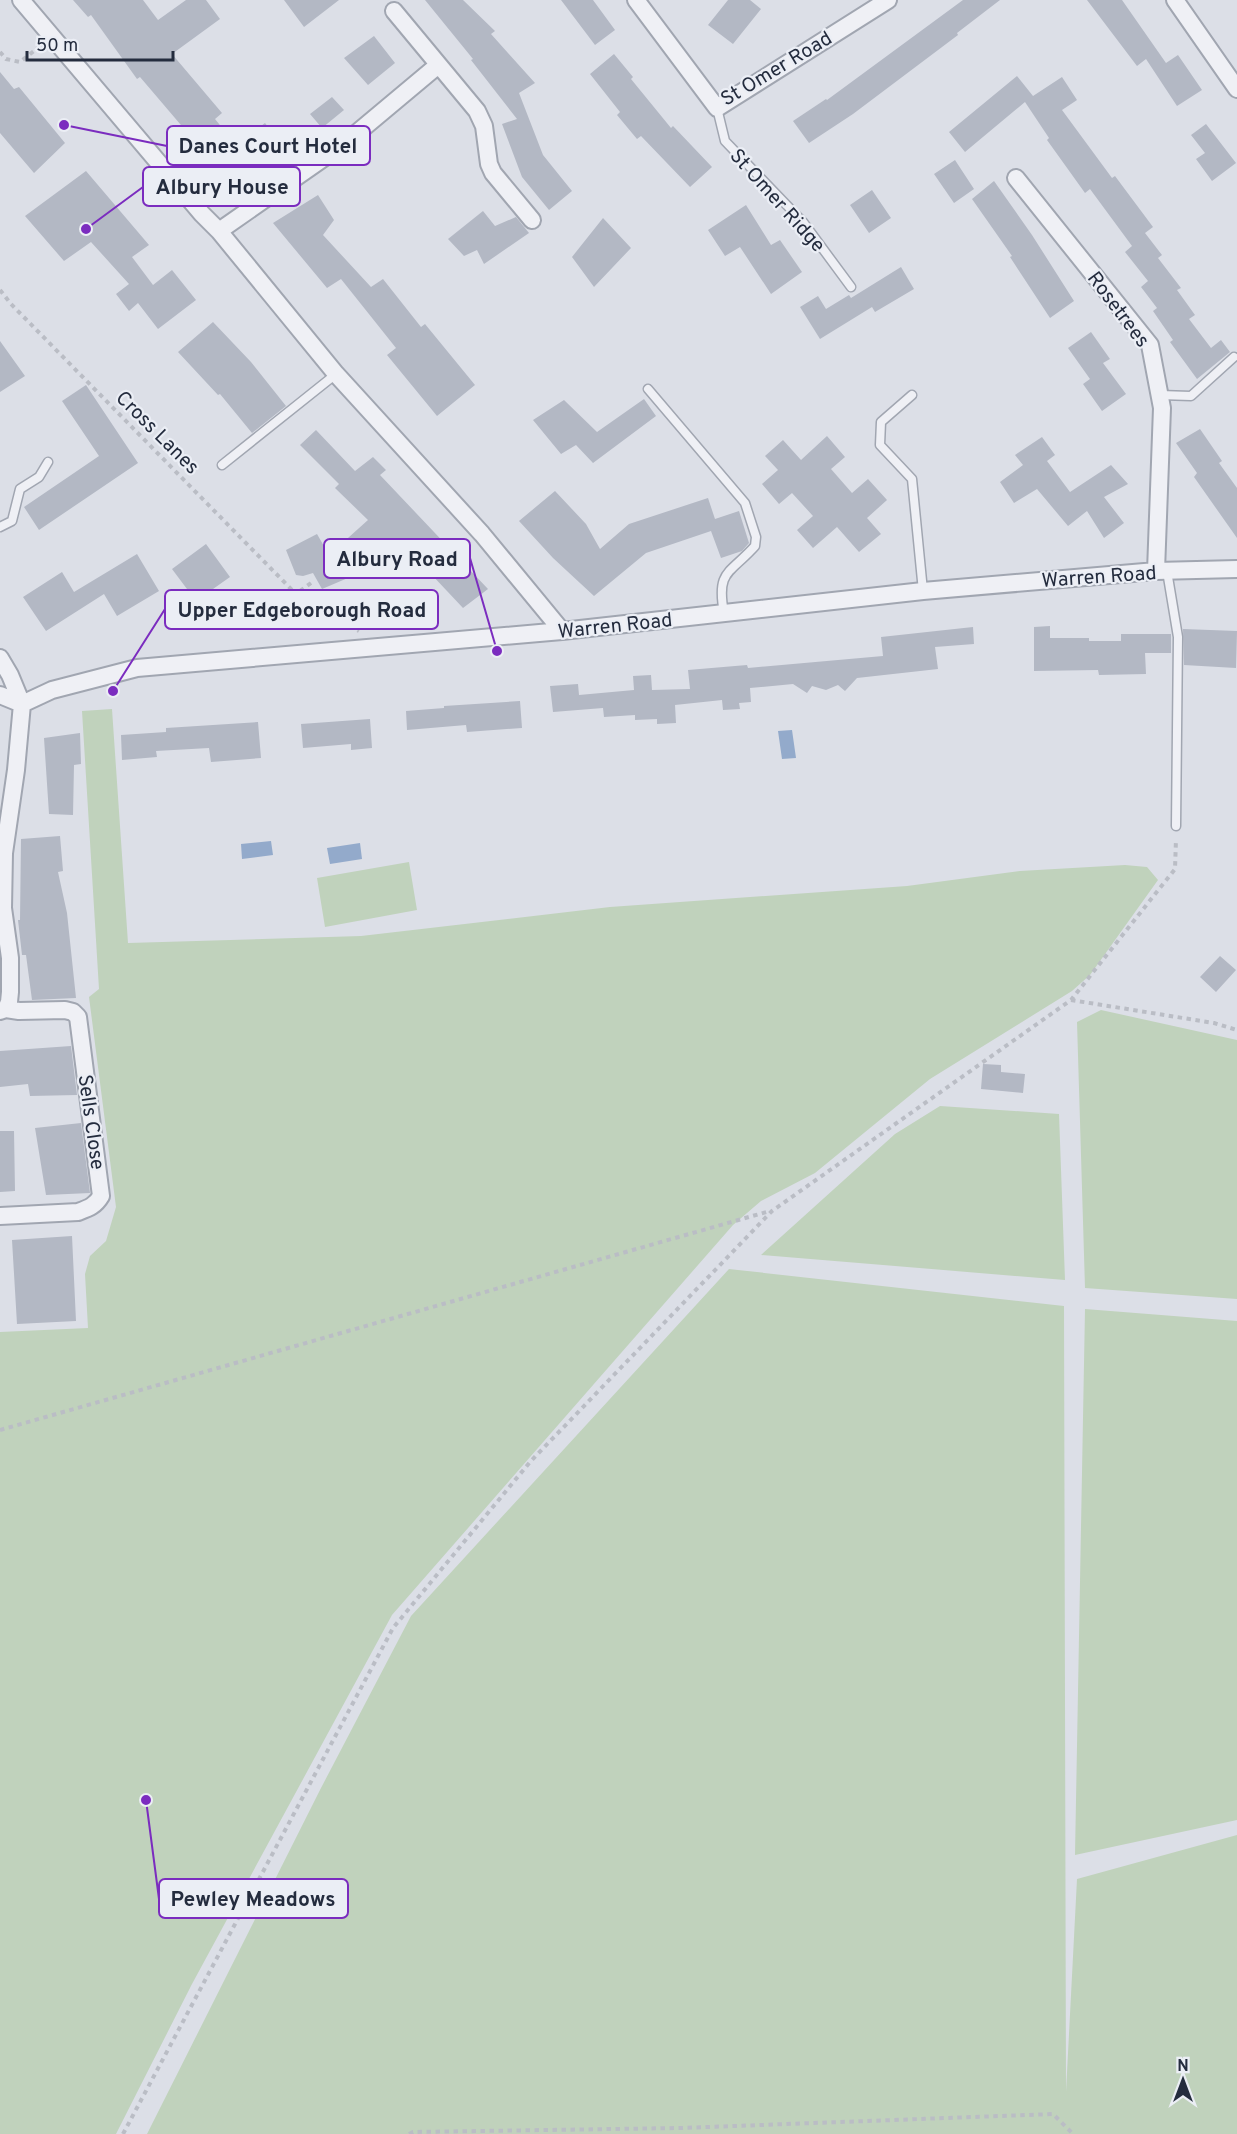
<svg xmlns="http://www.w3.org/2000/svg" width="1237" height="2134" viewBox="0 0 1237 2134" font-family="Overpass,sans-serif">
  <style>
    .green { fill: #c0d2bc }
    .water { fill: #93aacb }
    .building { fill: #b3b8c4 }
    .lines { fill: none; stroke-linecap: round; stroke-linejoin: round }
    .service-casing { stroke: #a1a6b1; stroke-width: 11 }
    .minor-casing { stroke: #a1a6b1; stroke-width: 20 }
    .path { stroke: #babdc5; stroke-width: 4; stroke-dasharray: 4.5 4.5; stroke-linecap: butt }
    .service { stroke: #eff0f5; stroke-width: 8 }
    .minor { stroke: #eff0f5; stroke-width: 16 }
    .labels { text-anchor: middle; stroke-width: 4.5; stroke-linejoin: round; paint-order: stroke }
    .street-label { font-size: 20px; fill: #242c3e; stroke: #ebeef5 }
    .leader { fill: none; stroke: #7b2cbf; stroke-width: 2 }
    .callout-dot { fill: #7b2cbf; stroke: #ebeef5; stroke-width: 2 }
    .callout { fill: #ebeef5; stroke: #7b2cbf; stroke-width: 2 }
    .callout-label { font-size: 21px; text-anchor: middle; font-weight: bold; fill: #242c3e }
  </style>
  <rect width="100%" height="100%" fill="#dcdfe7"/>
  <!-- green -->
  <path class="green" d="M112,709L128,943L361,936L610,907L907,886L1020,871L1125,865L1147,867L1158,880L1090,975L1072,991L930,1079L815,1173L761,1201L733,1225L392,1615L192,1984L116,2134H0V1332L88,1328L85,1274L90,1256L106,1241L116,1207L89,997L99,989L82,711Z
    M409,862L417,910L325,927L317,878Z
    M1101,1010L1237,1040V1299L1085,1288L1077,1022Z
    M940,1106L1059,1114L1065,1280L761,1255L895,1134Z
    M729,1269L1064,1306L1066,2092L1077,1879L1237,1835V2134H147L321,1788L411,1616Z
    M1085,1309L1237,1321V1820L1075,1855Z"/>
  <!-- water -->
  <path class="water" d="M792,730L796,758L782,759L778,731Z
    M271,841L273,855L242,859L241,844Z
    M360,843L362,859L330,864L327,848Z"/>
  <!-- building -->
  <path class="building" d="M73,0H143L158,20L186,0H206L220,19L172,54L222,113L215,119L236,145L265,123L288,152L235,194L192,138L140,77L137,79L91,15L88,17Z
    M284,0H339L304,27Z
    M425,0H463L495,31L491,34L535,83L519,93L543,155L572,191L549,210L522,177L502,124L517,119L471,60L473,59Z
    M561,0H593L615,30L595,45Z
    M728,0H750L761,9L733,44L708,25Z
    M963,0H1000L957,33L958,35L853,114L809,143L793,121L826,99L827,100Z
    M1087,0H1122L1166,63L1178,55L1202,90L1177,106L1146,59L1137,66Z
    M374,36L395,63L368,85L344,58Z
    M614,54L633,77L631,79L671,128L673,126L712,167L690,187L641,136L637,139L617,115L620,112L590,74Z
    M0,72L14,89L19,87L65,143L34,173L0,133Z
    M1017,76L1033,96L1062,77L1077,100L1062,110L1112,178L1115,176L1153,227L1145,233L1162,255L1158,258L1181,288L1177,290L1195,315L1189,319L1211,348L1221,340L1230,352L1197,379L1170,342L1173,340L1153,311L1157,308L1141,287L1148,281L1125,252L1132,246L1090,189L1085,193L1047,140L1049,138L1025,102L965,152L949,132Z
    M332,97L344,110L322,128L310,114Z
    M1206,124L1236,163L1212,181L1196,159L1205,153L1191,135Z
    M955,160L974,189L954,203L934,174Z
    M86,171L149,245L132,257L153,285L172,270L196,300L158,329L138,303L129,311L116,294L129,284L91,242L64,261L25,216Z
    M994,181L1032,235L1074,301L1050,318L1010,257L1012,256L972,199Z
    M872,190L891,218L869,233L850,205Z
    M318,195L334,220L323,235L371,287L383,279L421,327L425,324L475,385L437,416L387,355L396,348L341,279L327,288L273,223Z
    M746,205L771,245L780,240L802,272L771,294L740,247L725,256L708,230Z
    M483,211L495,226L516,217L529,233L484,264L477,250L464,256L448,239Z
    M603,218L631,248L594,287L572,257Z
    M901,267L914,289L875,312L872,307L820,339L800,307L818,296L826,309L849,295L851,298Z
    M213,322L251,362L286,406L252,433L220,394L218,395L178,352Z
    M1091,332L1110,359L1103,363L1126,394L1102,411L1083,384L1090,379L1068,348Z
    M0,341L25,376L0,392Z
    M86,385L138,463L39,530L24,507L99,456L62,401Z
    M644,399L656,416L593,463L576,445L561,454L533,420L564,400L597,432Z
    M1200,429L1222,461L1219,463L1237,488V538L1194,477L1197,473L1176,443Z
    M316,430L355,471L373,457L386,470L380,475L488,589L463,608L399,540L362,572L322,589L313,573L303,576L296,575L286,550L317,534L329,555L368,520L335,488L339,484L300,445Z
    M827,436L845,457L831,469L852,493L868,479L887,500L867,518L881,534L859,552L837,527L813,548L797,530L813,516L792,493L779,504L762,484L778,470L765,456L783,440L801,460Z
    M1042,437L1055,455L1047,461L1070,492L1111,465L1128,484L1104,497L1124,523L1104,538L1087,511L1068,526L1037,489L1014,503L1000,482L1023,465L1015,455Z
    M555,491L586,524L600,549L629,524L708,498L715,519L739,511L749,543L742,551L721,558L711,531L646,553L594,596L553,558L519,521Z
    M206,544L230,577L196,601L172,569Z
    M137,554L159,591L117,616L104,594L46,631L23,597L62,572L74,592Z
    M1050,626V638H1089V641H1121V634H1171V653H1145L1146,674L1099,675L1098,670L1034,671V627Z
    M973,627L974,644L935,647L938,669L857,678L845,691L838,685L826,690L812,686L807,693L793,684L750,688L751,702L739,703L740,709L723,710L722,700L675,705L676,723L657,724V719L635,720V715L604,717L603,708L553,712L550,686L578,684L579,695L634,690L633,676L651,675L652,690L690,689L688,670L747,665L748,668L883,656L881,637Z
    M1183,629L1237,631L1236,668L1184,665Z
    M520,701L522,728L467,732L466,725L407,730L406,711L444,708V706Z
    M370,719L372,748L351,750V744L303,748L301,724Z
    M258,722L261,758L211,762L209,748L156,751L157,757L122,760L121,735L166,732V728Z
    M80,733L81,764L74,765L73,815L49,814L44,738Z
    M60,836L63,871L58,872L67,913L76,998L32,1000L26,955H22L18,920H20L21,839Z
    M1220,956L1236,970L1216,992L1200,977Z
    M71,1046L77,1095L30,1096L28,1084L0,1087V1051Z
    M983,1064L1001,1065V1072L1025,1074L1023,1093L981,1089Z
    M81,1123L90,1193L46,1195L35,1128Z
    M0,1131H14L15,1191L0,1192Z
    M72,1236L76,1321L17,1324L12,1240Z"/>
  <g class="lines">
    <!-- service casing -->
    <g class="service-casing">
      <path id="service" d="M717,108L725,141L803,222L851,287
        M648,389L745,503L756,537L755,546C730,574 716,570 724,613
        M912,395L881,422L880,445L912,479L923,591
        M1160,395L1191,396L1234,357
        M222,465L336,374
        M0,527L12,521L20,489L39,477L48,462
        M1167,571L1178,637L1176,826"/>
    </g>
    <!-- minor casing -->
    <g class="minor-casing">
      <path id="minor" d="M21,0L202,214L219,231L336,374L482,534L562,631
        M636,0L717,108L888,0
        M1175,0L1237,89
        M394,11L477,111L484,126L489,164L493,173L532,220
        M1016,178L1150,345L1162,408L1156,571
        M219,231L345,143L437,66
        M0,658L10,675L22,704L16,770L4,853L3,908L10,958V992L9,1002L6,1009
        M0,695L22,704L52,690L137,668L562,631L923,591L1156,571L1237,569
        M0,1011L6,1009L19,1011L65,1010L73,1012L78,1017L101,1196C95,1206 89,1208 78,1212L0,1216"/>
    </g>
    <!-- path -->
    <path class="path" d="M0,52L6,59L20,62L39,47
      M0,290L11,304L296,594
      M311,583L296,594L359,631
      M1071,1000L1214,1023L1237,1030
      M0,1430L770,1211
      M123,2134L393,1628L530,1462L772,1211L1071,1000L1175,869L1176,839
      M409,2134L413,2132L681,2128L1053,2114L1073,2134"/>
    <!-- service -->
    <use href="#service" class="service"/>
    <!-- minor -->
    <use href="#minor" class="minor"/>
  </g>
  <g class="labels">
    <!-- street labels -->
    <g class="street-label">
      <text transform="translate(776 68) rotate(-31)" y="7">St Omer Road</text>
      <text transform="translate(778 200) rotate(48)" y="7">St Omer Ridge</text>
      <text transform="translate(1119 309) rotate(53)" y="7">Rosetrees</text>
      <text transform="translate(158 432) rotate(45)" y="7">Cross Lanes</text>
      <text transform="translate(1099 576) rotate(-4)" y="7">Warren Road</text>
      <text transform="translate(615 625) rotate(-6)" y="7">Warren Road</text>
      <text transform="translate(92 1122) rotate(82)" y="7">Sells Close</text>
    </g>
  </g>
  <!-- callouts -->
  <path class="leader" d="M64 125L167 146M86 229L143 187M497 651L470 558M113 691L165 609M146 1800L159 1899"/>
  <g class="callout-dot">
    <circle cx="64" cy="125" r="6"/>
    <circle cx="86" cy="229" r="6"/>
    <circle cx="497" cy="651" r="6"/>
    <circle cx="113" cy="691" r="6"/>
    <circle cx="146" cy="1800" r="6"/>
  </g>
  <g class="callout">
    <rect x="167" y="126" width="203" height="39" rx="6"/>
    <rect x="143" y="167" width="157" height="39" rx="6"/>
    <rect x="324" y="539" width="146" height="39" rx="6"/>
    <rect x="165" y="590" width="273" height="39" rx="6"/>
    <rect x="159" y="1879" width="189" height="39" rx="6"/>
  </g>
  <g class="callout-label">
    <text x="268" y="153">Danes Court Hotel</text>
    <text x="222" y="194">Albury House</text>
    <text x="397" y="566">Albury Road</text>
    <text x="302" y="617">Upper Edgeborough Road</text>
    <text x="253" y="1906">Pewley Meadows</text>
  </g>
  <!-- north arrow -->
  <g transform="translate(1183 2080)" stroke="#ebeef5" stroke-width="4.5" paint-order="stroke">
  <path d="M0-4.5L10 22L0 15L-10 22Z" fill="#242c3e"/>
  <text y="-9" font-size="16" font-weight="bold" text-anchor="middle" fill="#242c3e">N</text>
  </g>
  <!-- scale -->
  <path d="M27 51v9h146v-9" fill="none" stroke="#242c3e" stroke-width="3"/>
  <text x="36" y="51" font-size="18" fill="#242c3e" stroke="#ebeef5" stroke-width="4.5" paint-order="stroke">50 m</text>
</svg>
